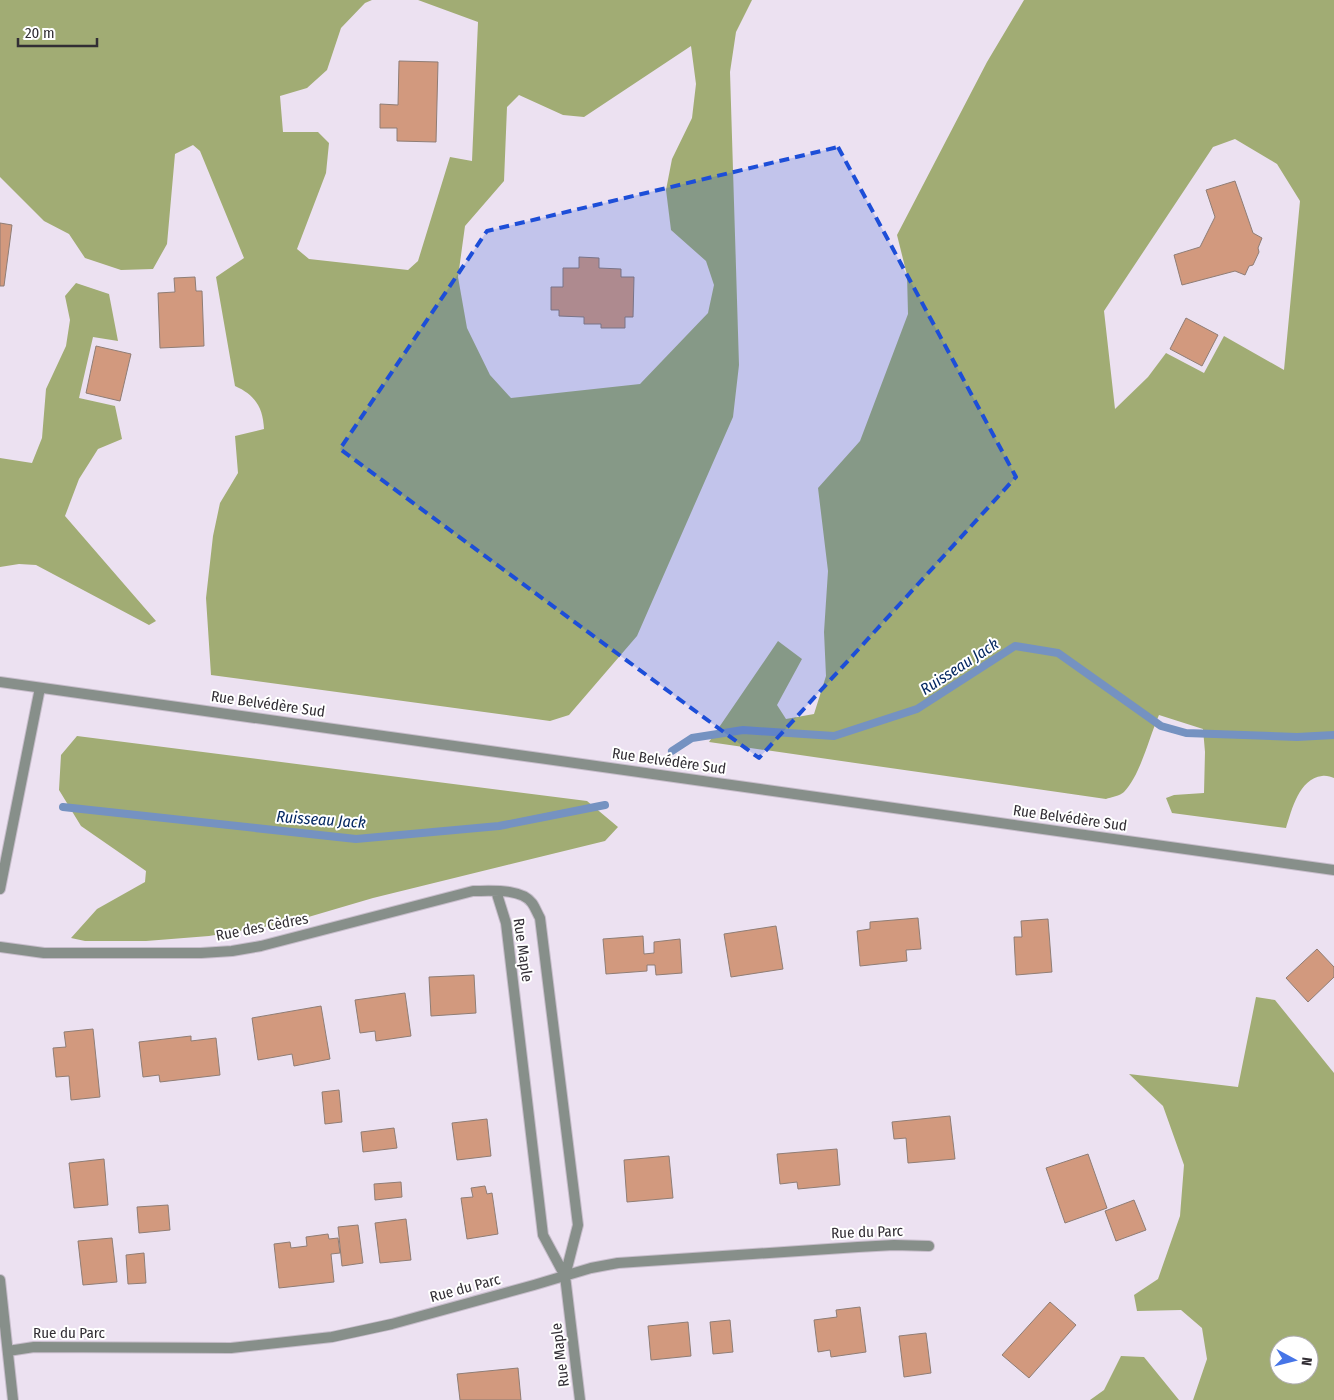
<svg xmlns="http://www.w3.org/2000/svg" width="1334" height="1400" viewBox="0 0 1334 1400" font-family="'Fira Sans Condensed',sans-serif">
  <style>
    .forest { fill: #a1ac74; fill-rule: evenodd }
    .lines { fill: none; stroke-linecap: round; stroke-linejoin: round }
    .stream { stroke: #7592c1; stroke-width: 8 }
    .building { fill: #d2997e; stroke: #8f7d75 }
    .minor-casing { stroke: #c7bdcb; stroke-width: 12 }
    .tertiary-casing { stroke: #c7bdcb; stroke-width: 12 }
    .minor { stroke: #878f8a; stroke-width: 10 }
    .tertiary { stroke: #878f8a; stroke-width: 10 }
    .marked { fill: #1d4ed8; fill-opacity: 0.2; stroke: #1d4ed8; stroke-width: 4; stroke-dasharray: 10 6; stroke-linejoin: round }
    .labels { text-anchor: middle; stroke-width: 4; stroke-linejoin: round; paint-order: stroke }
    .street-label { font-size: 15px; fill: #322e34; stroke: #fff }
    .water-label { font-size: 16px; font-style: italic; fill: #052861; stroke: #fff }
  </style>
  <rect width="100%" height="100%" fill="#ece1f1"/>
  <!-- forest -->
  <path class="forest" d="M0,0H372L365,3L341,28L327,70L307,88L280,96L283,132H318L329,143L326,173L297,249L309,259L408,270L418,261L450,157L472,161L478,22L418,0H752L736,32L730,72L739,365L733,417L637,636L569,715L550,721L211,675L206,598L213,536L220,503L238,473L235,436L264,429C263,407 255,395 235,386L216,277L244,258L200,151L193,145L175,154L167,244L153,269L121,270L85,258L69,234L44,221L0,177ZM691,46L696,84L692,118L672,159L666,190L671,230L706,261L714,285L708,313L640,384L511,398L490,375L467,328L458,277L465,226L504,181L507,107L519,95L563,115L584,117Z
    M1024,0H1334V778C1331,777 1326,775 1322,776C1299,779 1292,809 1286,828L1172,813L1166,798L1174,795L1204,793L1205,752L1203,729L1159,715C1149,737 1141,774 1124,792C1120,796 1111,797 1106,799L709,742L778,641L802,659L777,705L786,719L814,714L826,676L824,632L828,571L818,488L860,441L908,314L907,275L897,235L987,62ZM1235,139L1277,164L1300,201L1284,370L1224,336L1204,373L1166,353L1148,377L1115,409L1104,311L1213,147Z
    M76,283L109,294L118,341L93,337L79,398L115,406L122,439L98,449L79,479L65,516L156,621L149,625L36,565L19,564L0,567V458L32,463L42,438L46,389L66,346L70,320L65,296Z
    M77,736L587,801L618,827L605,841L373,898L288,923L209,936L146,941H85L71,938L97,909L145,882L146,871L81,826L59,790L61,755Z
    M1256,997L1275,1000L1334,1073V1400H1193L1207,1359L1202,1328L1181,1310L1137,1311L1134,1295L1158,1279L1180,1216L1184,1165L1163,1106L1129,1074L1238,1087ZM1279,1345H1309V1375H1279Z
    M1121,1356L1144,1357L1179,1400H1090L1104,1390Z"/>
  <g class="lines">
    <!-- stream -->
    <path class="stream" d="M672,751L692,738L743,730L834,736L917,709L1015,646L1058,653L1161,726L1186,733L1297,737L1334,735
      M63,807L356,839L499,826L605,805"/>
  </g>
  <!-- building -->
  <path class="building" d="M399,61L438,62L436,142L397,141V128H380V104L398,105Z
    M1235,181L1253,233L1262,238L1258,248L1259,252L1253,265L1249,266L1245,275L1235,271L1182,285L1174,255L1200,247L1215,217L1206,190Z
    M0,223L12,225L4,286H0Z
    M579,257L599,258V268L621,269V277H634L633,317H625V328H601V324H584V317L559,316V310H551V287H563V268H579Z
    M195,277L196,291H202L204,346L160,348L158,293L175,292L174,278Z
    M1186,318L1218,335L1202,366L1170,349Z
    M96,346L131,354L120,401L86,393Z
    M918,918L921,949L906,950L907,961L860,966L857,931L870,929V922Z
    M1048,919L1052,972L1016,975L1014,937H1022L1021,921Z
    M776,926L783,969L731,977L724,934Z
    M643,936L644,954L654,953V942L680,939L682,973L656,975L655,965H647V971L606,974L603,939Z
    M1317,949L1334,967V977L1308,1002L1286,978Z
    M474,975L476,1013L431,1016L429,977Z
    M405,993L411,1036L376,1041L375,1031L360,1033L355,1000Z
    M321,1006L330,1059L294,1066L292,1054L258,1060L252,1018Z
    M93,1029L100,1097L71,1100L69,1076L56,1077L53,1048L66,1047L64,1032Z
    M191,1036V1041L216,1038L220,1075L160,1082L159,1075L143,1077L139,1042Z
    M339,1090L342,1122L325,1124L322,1092Z
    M950,1116L955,1159L908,1163L906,1138L894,1139L892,1122Z
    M487,1119L491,1156L457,1160L452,1123Z
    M394,1128L397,1148L363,1152L361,1132Z
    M837,1149L840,1185L798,1189L797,1182L780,1184L777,1154Z
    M1088,1154L1107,1208L1065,1223L1046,1168Z
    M669,1156L673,1198L627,1202L624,1160Z
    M104,1159L108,1205L74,1208L69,1163Z
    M401,1182L402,1197L375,1200L374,1184Z
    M485,1186L487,1194L492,1193L498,1234L467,1239L461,1198L473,1197L471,1188Z
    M1134,1200L1146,1230L1116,1241L1105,1211Z
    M168,1205L170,1230L139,1233L137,1207Z
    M406,1219L411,1260L380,1263L375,1223Z
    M358,1225L363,1263L342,1266L338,1227Z
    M328,1234L329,1239L338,1238L340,1253L331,1254L334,1282L279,1288L274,1244L290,1242L291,1248L307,1246L306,1237Z
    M112,1238L117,1282L83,1285L78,1241Z
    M144,1253L146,1283L128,1284L126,1255Z
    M1050,1302L1076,1325L1029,1378L1002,1355Z
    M860,1307L866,1352L831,1357L830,1350L818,1352L814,1320L837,1317L836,1310Z
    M730,1320L733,1352L713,1354L710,1322Z
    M688,1322L691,1356L651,1360L648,1326Z
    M926,1333L931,1373L904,1377L899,1336Z
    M518,1368L521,1400H460L457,1374Z"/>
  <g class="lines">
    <!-- minor casing -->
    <g class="minor-casing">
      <path id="minor" d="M0,889L40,688
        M496,891L506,923L543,1235L565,1276
        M0,947L44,953H201L232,951L261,946L473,891C490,891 521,888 532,903C535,907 537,913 540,918L578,1225L565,1276L580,1400
        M0,1280L13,1400
        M8,1351L34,1347L231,1348L332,1337L392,1324L534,1285L591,1268L618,1263L858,1247L894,1245L929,1246"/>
    </g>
    <!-- tertiary casing -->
    <g class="tertiary-casing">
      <path id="tertiary" d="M0,682L1334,870"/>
    </g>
    <!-- minor -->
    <use href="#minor" class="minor"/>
    <!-- tertiary -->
    <use href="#tertiary" class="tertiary"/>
  </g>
  <!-- marked area -->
  <path class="marked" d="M838,147L1016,477L759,758L340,449L487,231Z"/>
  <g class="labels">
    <!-- street labels -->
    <g class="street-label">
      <text transform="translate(268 704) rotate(8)" y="5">Rue Belvédère Sud</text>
      <text transform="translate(669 761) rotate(8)" y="5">Rue Belvédère Sud</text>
      <text transform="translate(1070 818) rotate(8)" y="5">Rue Belvédère Sud</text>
      <text transform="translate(262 927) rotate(-11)" y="5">Rue des Cèdres</text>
      <text transform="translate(523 950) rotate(82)" y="5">Rue Maple</text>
      <text transform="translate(867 1232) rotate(-2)" y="5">Rue du Parc</text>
      <text transform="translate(465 1288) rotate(-15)" y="5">Rue du Parc</text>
      <text x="69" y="1338">Rue du Parc</text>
      <text transform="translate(560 1355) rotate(-97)" y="5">Rue Maple</text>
    </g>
    <!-- water labels -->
    <g class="water-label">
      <text transform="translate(959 666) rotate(-33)" y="6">Ruisseau Jack</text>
      <text transform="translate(321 819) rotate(4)" y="6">Ruisseau Jack</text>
    </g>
  </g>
  <!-- north arrow -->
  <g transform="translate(1294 1360) rotate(97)"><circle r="24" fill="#ffffff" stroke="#adabae"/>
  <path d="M0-4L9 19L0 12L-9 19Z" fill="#4675e7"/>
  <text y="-8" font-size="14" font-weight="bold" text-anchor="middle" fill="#322e34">N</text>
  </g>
  <!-- scale -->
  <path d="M18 38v8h79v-8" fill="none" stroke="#322e34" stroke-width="2.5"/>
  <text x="25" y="38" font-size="15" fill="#322e34" stroke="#ffffff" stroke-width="4" paint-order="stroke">20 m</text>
</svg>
